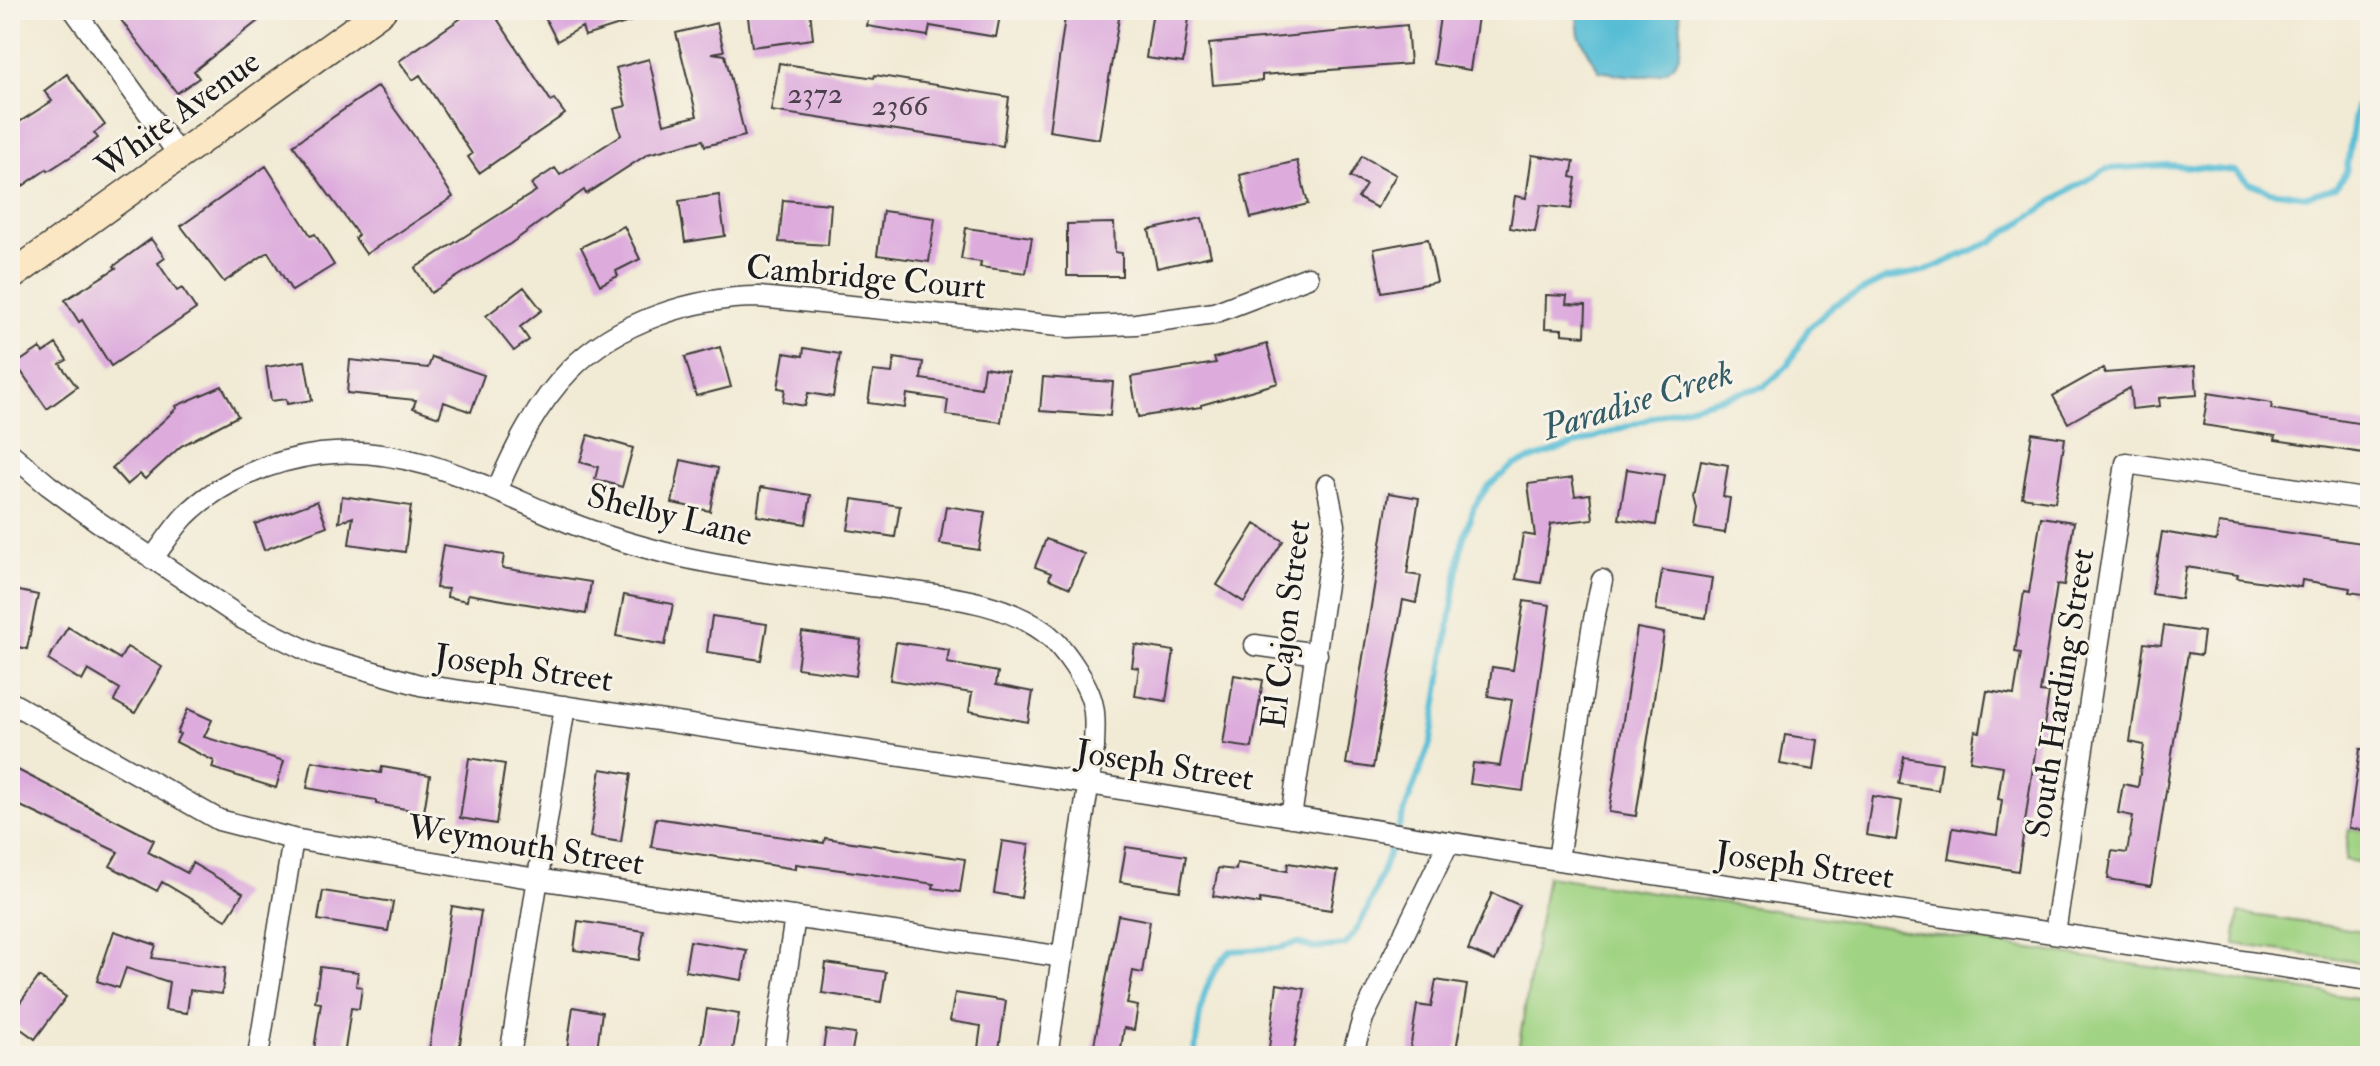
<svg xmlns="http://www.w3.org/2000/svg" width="2380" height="1066" viewBox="0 0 2380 1066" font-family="'IM FELL Double Pica',serif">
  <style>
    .green { fill: #a0d383; stroke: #5e7850; stroke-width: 2 }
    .water { fill: #57bdd5; stroke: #3a6c78; stroke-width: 2 }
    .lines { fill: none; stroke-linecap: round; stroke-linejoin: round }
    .stream { stroke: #57bdd5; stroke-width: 6 }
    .building { fill: #ddacdd }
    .street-casing { stroke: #3c3b38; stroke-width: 23 }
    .secondary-casing { stroke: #3c3b38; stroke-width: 31 }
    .street { stroke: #fff; stroke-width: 20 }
    .secondary { stroke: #fbe7c3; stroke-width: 28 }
    .labels { text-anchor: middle; stroke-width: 6; stroke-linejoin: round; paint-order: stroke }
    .number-label { font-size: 30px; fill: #4c404c }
    .street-label { font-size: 34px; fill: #1c1c1c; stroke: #f7f3e8 }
    .water-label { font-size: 36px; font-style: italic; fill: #345c66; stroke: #f7f3e8 }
  </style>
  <rect width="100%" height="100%" fill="#f7f3e8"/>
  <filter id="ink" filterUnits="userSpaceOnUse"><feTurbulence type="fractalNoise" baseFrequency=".0125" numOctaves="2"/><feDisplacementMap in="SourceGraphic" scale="16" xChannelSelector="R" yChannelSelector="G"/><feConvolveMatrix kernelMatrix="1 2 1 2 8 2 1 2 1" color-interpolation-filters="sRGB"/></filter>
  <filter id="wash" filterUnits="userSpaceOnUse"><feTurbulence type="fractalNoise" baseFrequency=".006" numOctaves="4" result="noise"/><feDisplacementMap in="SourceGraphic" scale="32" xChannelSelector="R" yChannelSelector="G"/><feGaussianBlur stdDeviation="1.8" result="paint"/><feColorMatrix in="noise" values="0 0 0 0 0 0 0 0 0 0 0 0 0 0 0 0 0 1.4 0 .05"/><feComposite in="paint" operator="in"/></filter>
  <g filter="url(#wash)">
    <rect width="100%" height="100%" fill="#f1ead4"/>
    <!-- green -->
    <path class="green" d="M2349,828L2370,831V864L2345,860Z
      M1547,876L2370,1000V1056H1517Z
      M2239,913L2370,932V964L2235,944Z"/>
    <!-- water -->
    <path class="water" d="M1576,10H1680C1680,24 1683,41 1679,55C1667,86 1624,75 1599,71L1579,35Z"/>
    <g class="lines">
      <!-- stream -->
      <path class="stream" d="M1398,828L1431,741L1462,543L1474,507L1488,486L1514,465L1669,412L1765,386L1788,365L1808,329L1834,305L1885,279L1928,270L1993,241L2071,189L2106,169L2168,165L2235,171L2249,183L2270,191L2306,196L2336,187L2346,172L2356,107L2370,88
        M1194,1056C1201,1013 1199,984 1230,951L1278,948L1297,943L1314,948L1345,945C1370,917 1380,874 1394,839"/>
    </g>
    <g id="blocks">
      <!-- building -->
      <path class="building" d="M137,10H272L194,71L199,78L177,93L121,20Z
        M473,10H513L498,20L551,101L554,99L565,114L479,173L468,157L472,154L420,75L413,80L399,61Z
        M541,10H651V15L585,36L582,27L557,41Z
        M747,10H810L813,39L752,47Z
        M870,10H1001L996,37L930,26L928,36L867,26Z
        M1066,10L1120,12L1099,139L1049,131Z
        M1153,10H1190L1183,63L1146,58Z
        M1441,10H1479L1470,70L1433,64Z
        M717,23L724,51L712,53L725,55L745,136L705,146L703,140L648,154L586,194L584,190L510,244L431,293L415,268L536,191L531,184L555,168L560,175L621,135L614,109L626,106L616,68L649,59L664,124L697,116L676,33Z
        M1407,25L1410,64L1262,75V81L1213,85L1209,44Z
        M779,63L874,78L875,75L1009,97L1003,146L771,111Z
        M67,74L105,125L94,133L98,138L81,150L48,171L47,169L10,195V128L52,101L44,91Z
        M378,86L417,140L453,197L366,254L355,238L358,235L293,145Z
        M1532,155L1574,161L1571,177L1576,178L1571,209L1540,205L1535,232L1510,228L1515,196L1526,198Z
        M1362,156L1396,175L1377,208L1358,198L1366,185L1350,177Z
        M1297,161L1308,204L1251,218L1240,175Z
        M266,166L311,236L315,234L334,265L292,291L268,252L224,282L181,226Z
        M719,195L725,236L685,242L679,201Z
        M783,200L831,204L828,245L779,242Z
        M883,211L935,218L929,262L877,255Z
        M1202,218L1211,256L1157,268L1149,230Z
        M1114,223L1115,252L1122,253V276H1067V224Z
        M624,226L640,259L616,271L618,276L600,285L581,247Z
        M966,228L1032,237L1026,273L980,267L981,262L961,259Z
        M151,239L165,258L158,263L177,291L182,288L196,309L111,366L82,320L79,322L65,300L116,268L114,266Z
        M1428,239L1437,282L1382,292L1374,249Z
        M524,287L542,310L520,327L529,340L514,351L486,316Z
        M1546,295L1567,296L1566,304L1586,305L1585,336L1562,334V329L1545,328Z
        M56,344L67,360L60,364L77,387L47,409L16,364L40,348L43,353Z
        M1267,344L1278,383L1201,405V407L1138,417L1131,377L1216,363L1214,358Z
        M720,347L731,387L696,396L685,357Z
        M804,348L840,354L833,397L808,393L805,406L783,402L785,389L778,388L784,353L803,356Z
        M432,357L484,375L471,412L444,402L439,417L413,408L416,400L347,393L350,360L428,368Z
        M894,358L923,362L921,379L981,388L984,367L1008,371L1001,422L946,415L948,400L907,394L905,408L868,403L873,371L892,373Z
        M305,361L312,400L287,404L286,399L271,401L266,367Z
        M2195,366L2197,395L2159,398L2160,406L2132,409L2130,388L2068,423L2053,396L2103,368L2105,373Z
        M1043,377L1113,382L1110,416L1040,411Z
        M222,386L238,416L181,446L145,479L140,474L127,485L112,468L177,408L176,406Z
        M2208,393L2272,403L2271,409L2370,425V454L2275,440L2276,436L2203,425Z
        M2032,433L2065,438L2055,502L2022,497Z
        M588,435L633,448L622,487L595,479L598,467L580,462Z
        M681,460L718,468L710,511L672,503Z
        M1701,460L1728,465L1723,497L1730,498L1725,533L1694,528L1697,509L1694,497Z
        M1627,469L1664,475L1656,525L1619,519Z
        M1572,478L1575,496L1590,494L1593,519L1551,524L1541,583L1516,579L1523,534L1535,536L1528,484Z
        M761,487L811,495L806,524L757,516Z
        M1389,493L1419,498L1407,574L1421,576L1416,603L1403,600L1373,768L1346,764Z
        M342,496L411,506L405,552L349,544L353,517L339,522Z
        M853,499L900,506L895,537L848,530Z
        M317,501L327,526L264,550L255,524Z
        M946,506L985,512L979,550L940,544Z
        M2041,517L2074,522L2064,586L2057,585L2040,692L2049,693L2043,733L2038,732L2018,871L1948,859L1953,828L1997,835L2002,800L1998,799L2003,766L1970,761L1975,731L1980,732L1987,691L2014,695L2021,653L2015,652L2024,592L2029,593Z
        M2219,523L2370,544V595L2349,592L2350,588L2302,580L2301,587L2237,578L2238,575L2186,567L2181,599L2152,594L2162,532L2216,541Z
        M1255,524L1283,541L1244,602L1217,585Z
        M1046,539L1084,554L1070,588L1049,579L1051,573L1035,567Z
        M443,545L504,555L502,568L591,582L586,614L468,594L467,601L447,597L448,589L436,588Z
        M1662,570L1712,578L1706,618L1656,610Z
        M10,589L38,595L27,649L10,645Z
        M624,595L673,604L665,645L616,636Z
        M1524,601L1550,605L1523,791L1470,784L1473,763L1500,766L1512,700L1488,696L1492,667L1513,670Z
        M712,616L767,624L761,660L707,652Z
        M2164,626L2204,632L2201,655L2188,653L2151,886L2108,879L2112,851L2127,853L2133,816L2118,813L2123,784L2138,787L2144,745L2130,742L2144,643L2161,645Z
        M68,627L120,659L127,647L162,667L135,713L114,701L120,689L88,670L82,681L48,660Z
        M1637,628L1664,633L1636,816L1609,812Z
        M802,632L861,640L856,676L797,668Z
        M896,642L949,650L947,663L998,672L996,685L1033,692L1028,722L969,711L972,693L890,680Z
        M1135,645L1174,651L1166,701L1135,696L1139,668L1132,667Z
        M1234,675L1263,680L1252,748L1223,744Z
        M188,709L212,720L204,737L284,761L276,788L212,768L214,761L176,742L180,734L177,733Z
        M1785,735L1818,740L1814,770L1780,764Z
        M2360,749H2370V831L2349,828Z
        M1904,757L1942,763L1938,790L1899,784Z
        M469,758L505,764L496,824L460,818Z
        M312,761L381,773L382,767L430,775L424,812L376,804V800L307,788Z
        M10,766L154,840L148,852L187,873L192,863L243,893L226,920L162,882L157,891L110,866L118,852L10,801Z
        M601,769L631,774L621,842L590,837Z
        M1872,796L1902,801L1896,840L1866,835Z
        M656,818L824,843L825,838L965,859L960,892L933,888L934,884L870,874L796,864V869L651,847Z
        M1002,841L1029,845L1021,898L994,893Z
        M1126,847L1186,856L1180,891L1120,882Z
        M1237,863L1287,871L1288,863L1338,871L1331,910L1260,899V904L1213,896L1218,868L1236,870Z
        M323,891L393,902L388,931L318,920Z
        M1492,893L1519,905L1495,961L1468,950Z
        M452,906L481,911L458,1056H428Z
        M1118,915L1150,921L1142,973L1133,971L1127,1004L1138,1006L1134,1030L1124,1028L1120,1056H1092Z
        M578,921L644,931L639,960L574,950Z
        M114,931L156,945L152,958L225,968L222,994L190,990L187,1013L165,1010L169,982L126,968L119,988L97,981Z
        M690,941L747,950L742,980L685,971Z
        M826,963L886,972L881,1002L822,993Z
        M320,967L358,972L356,986L362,987L359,1009L351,1008L344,1056H313L321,1003L315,1002Z
        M39,977L66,997L35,1039L10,1021V1016Z
        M1436,980L1467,985L1455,1056H1409L1417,1005L1431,1007Z
        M1277,984L1305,989L1293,1056H1268Z
        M955,993L1006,1001L998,1056H977L981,1026L950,1021Z
        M573,1007L602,1012L596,1056H566Z
        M707,1009L739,1014L732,1056H699Z
        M826,1030L855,1034L851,1056H822Z"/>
    </g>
  </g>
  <g filter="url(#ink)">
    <use href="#blocks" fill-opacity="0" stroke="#3c3b38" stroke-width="2"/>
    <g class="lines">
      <!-- street casing -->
      <g class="street-casing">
        <path id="street" d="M74,10L179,155
          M10,453L48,485L97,521L243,619L318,656L420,685L1090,784L1558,860L2370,980
          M497,490C515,447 537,404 570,370C616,322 694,297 759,297L1069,327L1136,324L1214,313L1308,277
          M152,559C163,545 173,529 185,516C220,481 272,460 321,454C411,443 488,489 568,522C603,536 641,547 678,556C749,572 822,579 894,589C945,597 999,600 1043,631C1062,644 1089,684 1093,706C1096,719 1094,735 1094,748L1047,1056
          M1255,645L1317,654
          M10,702L219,820L293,839L537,879L1063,957
          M1291,817L1335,525L1327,485
          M1558,860L1592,629L1602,580
          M2055,933L2126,463L2370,500
          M258,1056L293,839
          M510,1056L565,706
          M774,1056L795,917
          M1352,1056L1363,1018L1449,842"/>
      </g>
      <!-- secondary casing -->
      <g class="secondary-casing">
        <path id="secondary" d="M10,277L382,10"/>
      </g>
      <!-- street -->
      <use href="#street" class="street"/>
      <!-- secondary -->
      <use href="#secondary" class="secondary"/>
    </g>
  </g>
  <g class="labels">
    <!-- number labels -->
    <g class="number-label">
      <text x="815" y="103">2372</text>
      <text x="900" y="115">2366</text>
    </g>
    <!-- street labels -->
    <g class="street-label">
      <text transform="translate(177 113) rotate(-36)" y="12">White Avenue</text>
      <text transform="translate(866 276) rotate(5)" y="12">Cambridge Court</text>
      <text transform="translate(670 514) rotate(14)" y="12">Shelby Lane</text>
      <text transform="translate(1285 624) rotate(-83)" y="12">El Cajon Street</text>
      <text transform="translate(524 667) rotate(8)" y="12">Joseph Street</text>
      <text transform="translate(2059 693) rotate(-81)" y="12">South Harding Street</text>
      <text transform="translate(1165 764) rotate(9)" y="12">Joseph Street</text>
      <text transform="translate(526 844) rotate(9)" y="12">Weymouth Street</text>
      <text transform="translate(1805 864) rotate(8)" y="12">Joseph Street</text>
    </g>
    <!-- water labels -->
    <g class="water-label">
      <text transform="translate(1637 399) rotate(-17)" y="13">Paradise Creek</text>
    </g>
  </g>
  <!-- margin -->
  <rect width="2380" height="1066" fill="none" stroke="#f7f3e8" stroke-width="40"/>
</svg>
